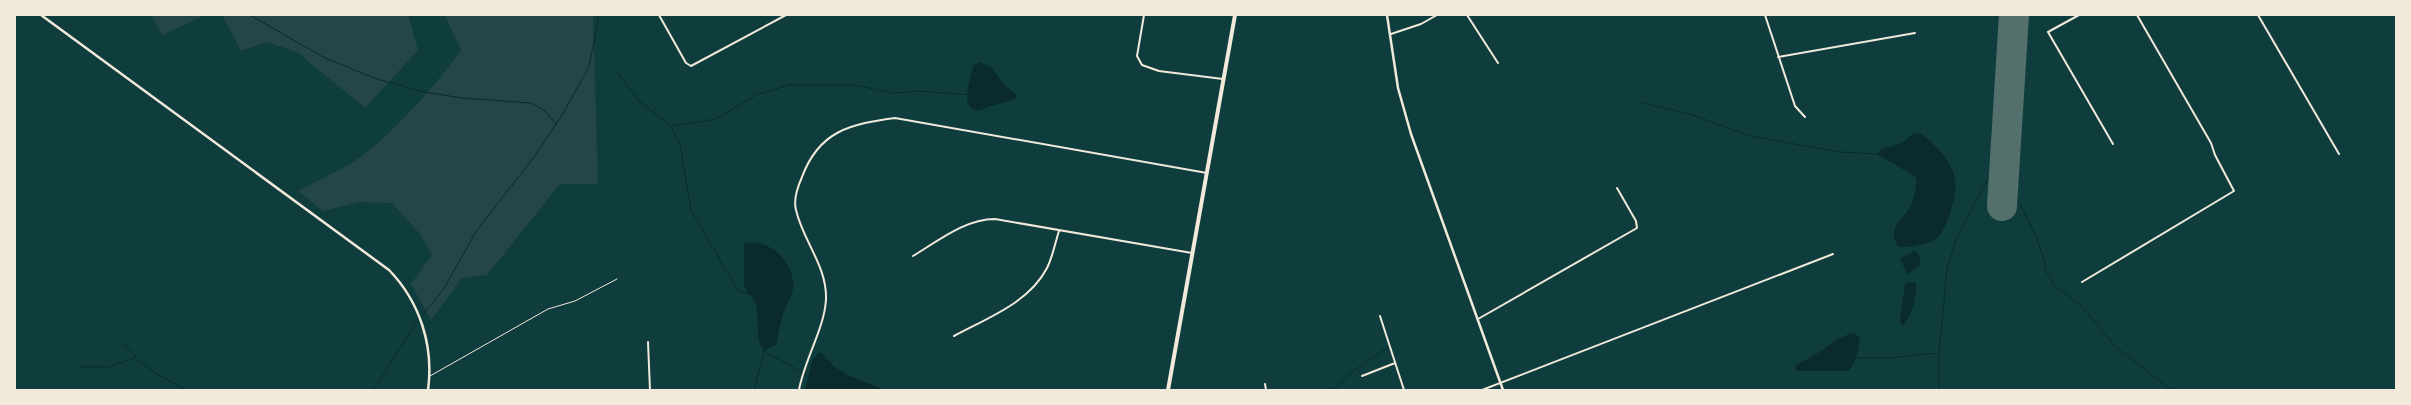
<svg xmlns="http://www.w3.org/2000/svg" width="2411" height="405" viewBox="0 0 2411 405" font-family="'IBM Plex Sans',sans-serif">
  <style>
    .green { fill: #244646 }
    .water { fill: #0a2a2b }
    .lines { fill: none; stroke-linecap: round; stroke-linejoin: round }
    .stream { stroke: #0a2a2b; stroke-width: 1 }
    .runway { stroke: #53706d; stroke-width: 30 }
    .service { stroke: #f1e9da; stroke-width: 1 }
    .minor { stroke: #f1e9da; stroke-width: 2 }
    .tertiary { stroke: #f1e9da; stroke-width: 2.5 }
    .trunk { stroke: #f1e9da; stroke-width: 4 }
  </style>
  <rect width="100%" height="100%" fill="#0f3d3e"/>
  <!-- green -->
  <path class="green" d="M151,15H205L163,35Z
    M222,15H408L418,50L365,108L297,52L267,42L241,51Z
    M445,15H593L598,184H560L487,275L462,278L431,320L411,284L432,255L420,234L392,203L360,202L323,211L298,191C318,180 340,171 359,158C394,133 436,85 461,50Z"/>
  <!-- water -->
  <path class="water" d="M980,62L992,68L1005,86L1015,93L1017,98C1009,102 1003,103 994,105C988,106 981,112 975,110C960,107 971,77 973,66Z
    M1920,133C1933,142 1949,158 1954,174C1959,189 1949,224 1939,236C1933,244 1909,248 1899,247C1884,228 1906,218 1911,205C1914,199 1917,185 1916,178C1905,168 1890,164 1878,154C1883,145 1893,148 1901,143C1909,139 1910,132 1920,133Z
    M751,242C772,243 790,259 793,281C795,294 786,304 783,315C780,324 778,335 776,345L764,351C754,338 760,319 756,304C753,296 745,292 744,284V243Z
    M1915,251L1919,255L1921,265L1907,274L1900,258Z
    M1909,282L1916,283C1917,295 1912,318 1902,326L1900,320L1905,284Z
    M1854,333L1860,339C1858,350 1857,363 1848,371H1796V365C1801,362 1806,360 1811,357C1826,349 1836,337 1854,333Z
    M819,353H822C841,378 859,378 885,390H805L812,361Z"/>
  <g class="lines">
    <!-- stream -->
    <path class="stream" d="M250,15L323,57L377,79L424,92L462,98L531,103L544,110L556,124
      M616,70L638,100L671,126L680,145L691,210L738,291L750,294
      M1638,102L1690,114L1750,136L1840,152L1880,154
      M671,126L716,119L756,95L789,85H853L894,93L919,91L969,95
      M1999,160L2036,237L2044,259L2046,271L2053,284L2082,307L2115,346L2171,390
      M421,317L443,290L477,230L528,165L561,117L589,67L599,15
      M122,343L135,355V358L157,374L186,390
      M764,351L807,375
      M1855,358H1887L1938,353
      M79,367H108L134,358
      M373,390L418,320
      M754,390L764,351
      M1333,390L1353,371L1391,345
      M1939,390V353L1947,269L1957,237L2004,149L2016,76L2019,38L2017,15"/>
    <!-- runway -->
    <path class="runway" d="M2002,206L2014,15"/>
    <!-- service -->
    <path class="service" d="M430,376L548,309L575,301L617,279"/>
    <!-- minor -->
    <path class="minor" d="M659,15L686,63L691,66L786,15
      M1144,15L1137,56L1142,65L1159,71L1223,79
      M1467,15L1498,63
      M1765,15L1795,106L1805,117
      M2079,15L2048,32L2113,144
      M2258,15L2339,154
      M1391,34L1421,24L1437,15
      M1778,57L1915,33
      M913,256C938,241 965,219 995,219L1192,253
      M2082,282L2234,191L2215,155L2211,143L2137,15
      M1380,316L1404,390
      M1478,319L1637,228L1636,221L1617,188
      M954,336C987,318 1029,303 1047,268C1053,256 1055,243 1059,231
      M648,342L650,390
      M1362,376L1395,363
      M1265,384L1266,390
      M799,390C804,361 825,327 826,299C827,266 803,241 796,210C793,199 798,186 802,177C819,131 850,124 895,118L1207,173
      M1482,390L1833,254"/>
    <!-- tertiary -->
    <path class="tertiary" d="M41,15L389,270C420,302 434,346 428,390
      M1387,15L1398,88L1411,134L1503,390"/>
    <!-- trunk -->
    <path class="trunk" d="M1168,390L1235,15"/>
  </g>
  <!-- border -->
  <rect width="2411" height="405" fill="none" stroke="#f1e9da" stroke-width="32"/>
</svg>
